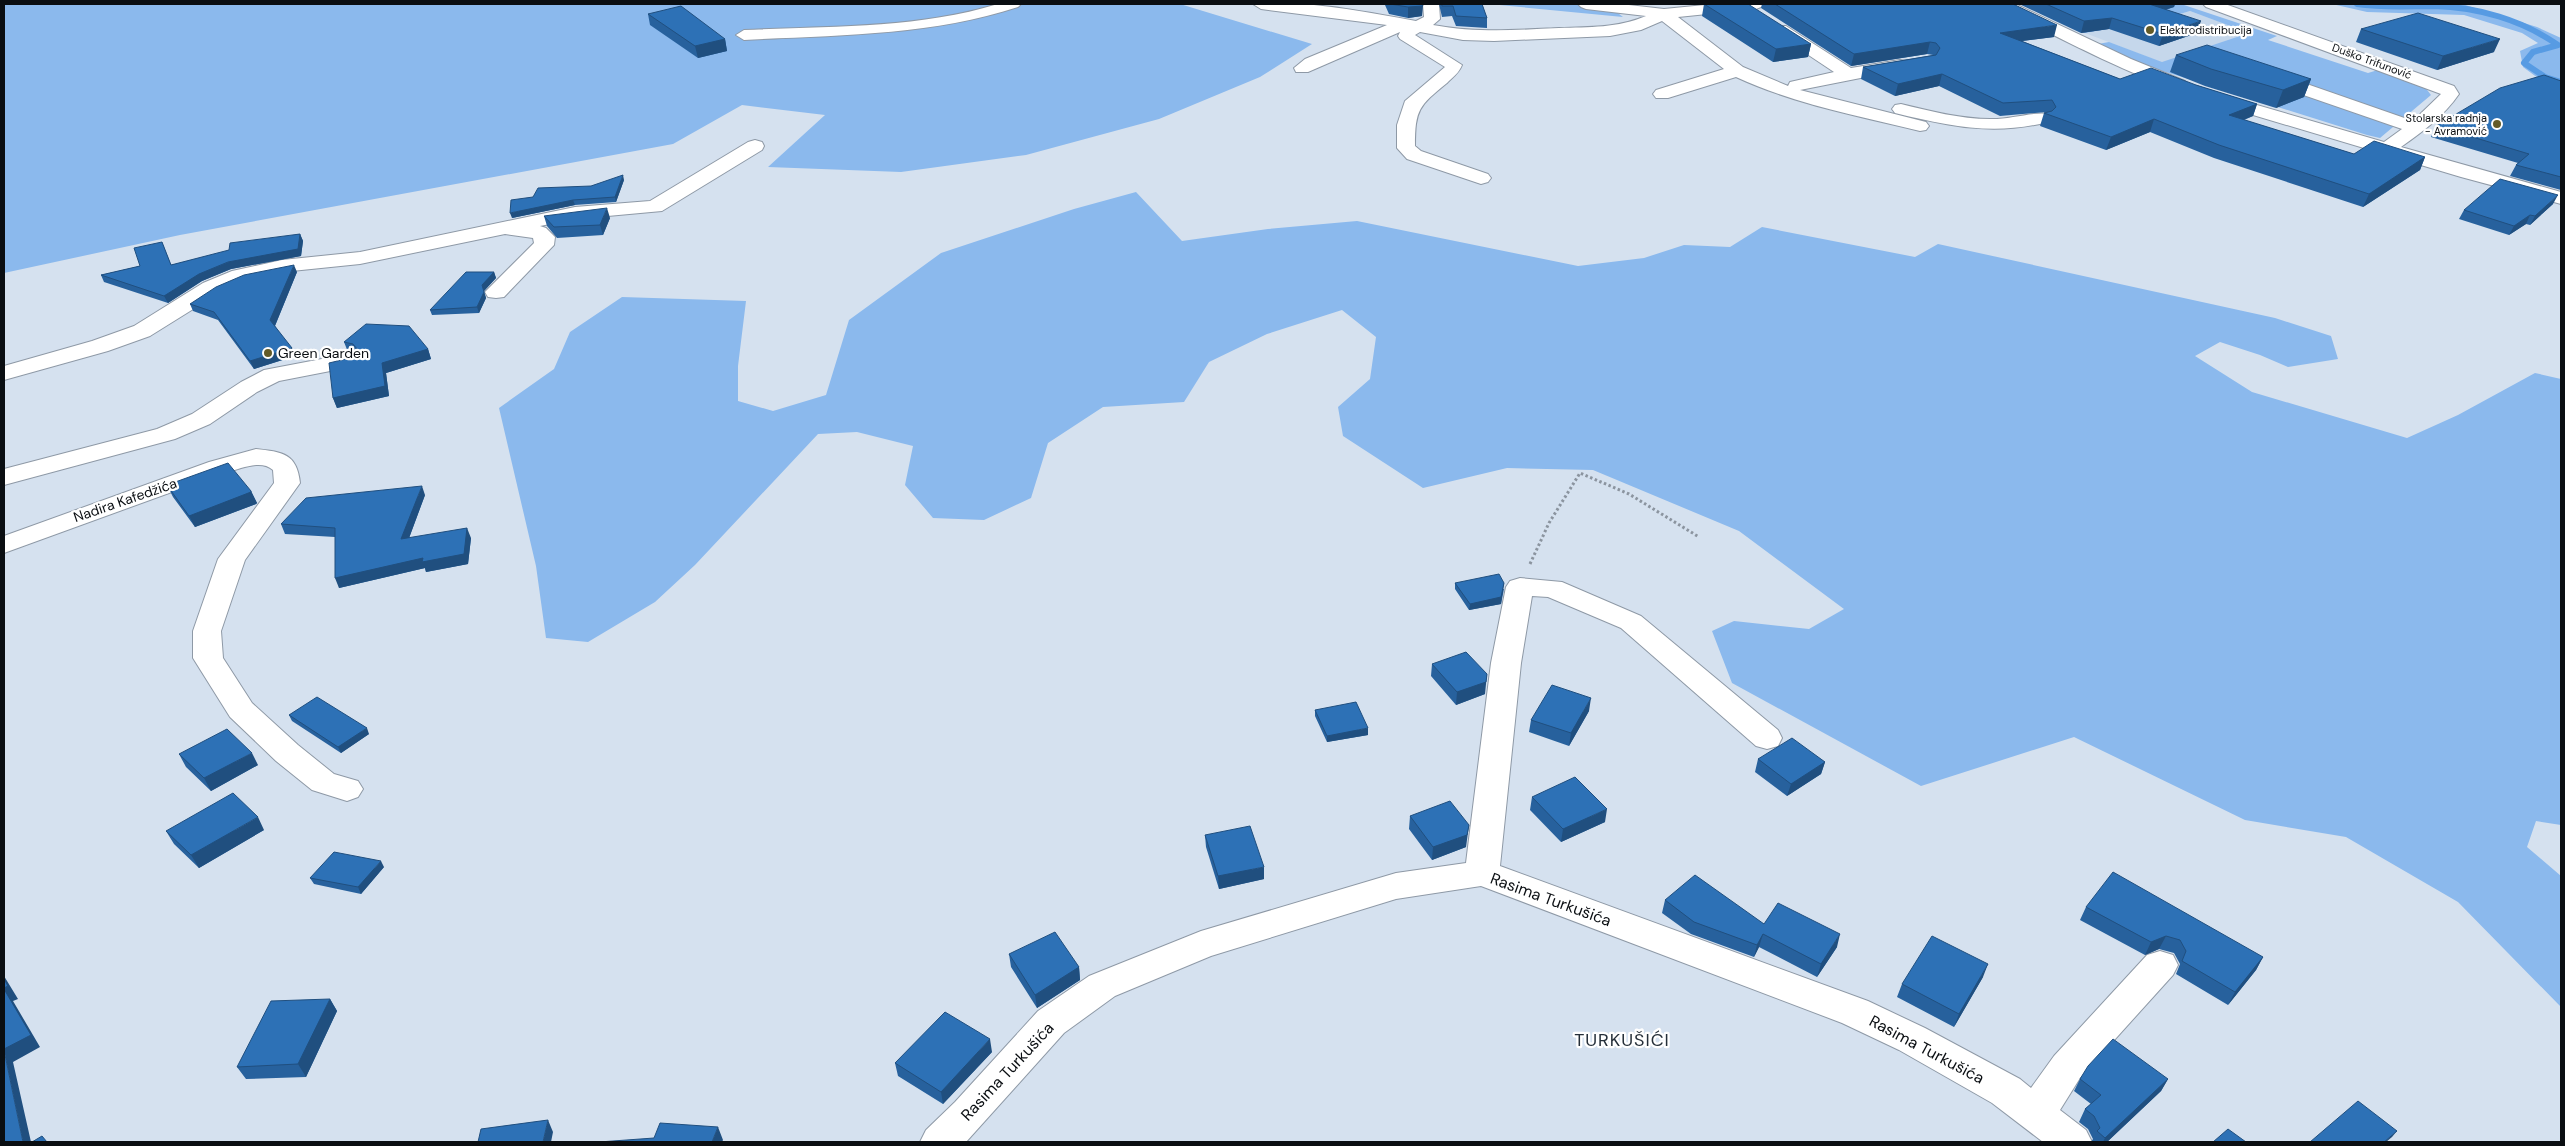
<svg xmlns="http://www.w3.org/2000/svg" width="2565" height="1146" viewBox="0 0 2565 1146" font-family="'DM Sans',sans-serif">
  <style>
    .built { fill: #c5d7eb }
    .green { fill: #8bb9ed }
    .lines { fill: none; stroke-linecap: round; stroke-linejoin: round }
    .stream { stroke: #579be3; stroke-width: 6 }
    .minor-casing { stroke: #8e99a6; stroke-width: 2 }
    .path { stroke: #8b949f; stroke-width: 3; stroke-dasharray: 2.5 2.5; stroke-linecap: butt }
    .minor { fill: #fff; fill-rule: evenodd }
    .wall { fill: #27619d }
    .shaded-wall { fill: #204f7f }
    .building { fill: #2d71b6; stroke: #204f7f }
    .poi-dot { fill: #635b28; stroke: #fff; stroke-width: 2 }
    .labels { text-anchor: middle; stroke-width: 4.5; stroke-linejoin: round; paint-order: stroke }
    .far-poi-label { font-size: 11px; fill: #0a0e12; stroke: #fff; text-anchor: start }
    .far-street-label { font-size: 11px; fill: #0a0e12; stroke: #fff }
    .poi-label { font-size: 14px; fill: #0a0e12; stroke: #fff; text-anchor: start }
    .street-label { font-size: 14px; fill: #0a0e12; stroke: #fff }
    .near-street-label { font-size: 16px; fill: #0a0e12; stroke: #fff }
    .near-neighbourhood-label { font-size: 18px; letter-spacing: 1px; fill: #252f39; stroke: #fff }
  </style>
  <rect width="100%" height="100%" fill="#d5e1ef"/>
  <!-- built -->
  <path class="built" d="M2190,11L2250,33L2205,48L2380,138L2150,67L2161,62L2085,33L2163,19Z"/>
  <!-- green -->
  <path class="green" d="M4,4H1180L1312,44L1260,77L1159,119L1026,155L901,172L768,167L825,115L742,105L673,144L180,235L4,273Z
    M1489,4H1606L1623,17Z
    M2024,4H2181L2277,36L2268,40L2368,73L2378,70L2424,86L2431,95L2380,138L2367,135L2150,67L2098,44L2109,42L2162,62L2249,33L2190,11L2163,19L2085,33Z
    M2332,4H2462L2537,27L2561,38V86L2542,81L2523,67L2520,51L2538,43L2522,33L2464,15L2367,12Z
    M1136,192L1182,241L1268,229L1357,221L1578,266L1644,258L1684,245L1730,247L1762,227L1915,257L1938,244L2275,318L2331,336L2338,359L2288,367L2260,355L2220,342L2195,356L2252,392L2407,438L2458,415L2535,373L2561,379V825L2536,821L2527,847L2561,876V1007L2458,902L2346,837L2245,820L2074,737L1921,786L1732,683L1712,631L1734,621L1809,629L1844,609L1739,531L1593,470L1507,468L1423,488L1343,436L1338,407L1370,379L1376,337L1342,310L1267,334L1209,362L1184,402L1103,407L1048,443L1031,498L984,520L933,518L905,485L913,446L857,432L818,434L695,565L655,602L588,642L546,638L536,566L499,408L554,369L570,332L622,297L746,301L738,366V401L773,411L826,395L849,320L941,253L1074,209Z"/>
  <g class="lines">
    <!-- stream -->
    <path class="stream" d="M2357,4C2383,8 2408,6 2434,6C2478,7 2522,20 2558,45L2533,52L2524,63L2545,77L2561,82"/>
    <!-- minor casing -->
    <g class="minor-casing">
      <path id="minor" d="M998,4H1021L1018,7C929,36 837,35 744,40L736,35L744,30C829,26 916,29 998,4Z
        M1253,4C1308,0 1362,11 1416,21L1424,17L1423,4H1439L1440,19L1433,25C1476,33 1516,30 1559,28C1589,27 1618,28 1646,16L1586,9L1581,7L1578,4H1620L1664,9L1715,4H1764L1761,7L1756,9L1678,17L1743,67L1788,86L1790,82L1834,72L1774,32L1772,29L1774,26H1786L1851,68L1900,60L1906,61L1908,65L1906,69L1800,90L1926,122L1929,126L1926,130L1920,131C1858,116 1794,104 1736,77L1668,98H1656L1653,94L1656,90L1724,69L1662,21L1641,30L1610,36L1494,41L1463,40L1420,32L1415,35L1462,65C1459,73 1453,77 1447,83C1419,106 1415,109 1415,146L1421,151L1488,174L1491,178L1488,182L1481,184L1407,159L1397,148V125L1405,101L1445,67L1400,39L1398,36L1400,32L1308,72H1296L1294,68L1305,59L1387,25L1261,9Z
        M1995,4H2015L2131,59L2185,81L2188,85L2185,89C2164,94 2026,21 1998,7Z
        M2203,4H2225L2454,86L2459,94C2444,116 2422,132 2401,147L2561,192V204L2461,177L2213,103L2210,99L2213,95L2219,94L2384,142L2402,129L2266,82L2263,78L2266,74H2278L2413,121L2441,94L2206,7Z
        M1901,104C1930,111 1960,119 1990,119C2007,120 2036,111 2048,114L2051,118L2048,122C1993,136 1949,126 1895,113L1892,109L1895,105Z
        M755,140L762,142L764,146L762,150L662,211L575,219L540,226L546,228L555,237L554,245L504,297L496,298L488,297L485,292L534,243L533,238L505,234L360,264L282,272L247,281L219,293L150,336L108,351L4,380V366L92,341L134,326L203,283L232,271L282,260L360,252L575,207L650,201L748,142Z
        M348,354L356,356L360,361L356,366L279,381L257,392L210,424L175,439L4,485V469L157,429L192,414L241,382L264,370Z
        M256,449C282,452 297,453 300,483L245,560L221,631L223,658L252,703L298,745L334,774L358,781L363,789L358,797L347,801L312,790L276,761L230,717L193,658V631L218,559L274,483L273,470C261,459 241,469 227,472L4,553V536L209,462Z
        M1520,578L1562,582L1641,616L1778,730L1782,738L1778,746L1767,749L1756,746L1621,628L1548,597L1532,596L1521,663L1500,866L1868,1001L1925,1028L2020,1079L2031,1088L2054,1056L2147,955L2160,951L2173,955L2178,965L2173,975L2080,1078L2060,1110L2086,1130L2092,1142H2043L1992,1103L1899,1050L1842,1023L1481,886L1396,899L1211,956L1115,996L1064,1033L966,1142H920L926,1130L955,1102L1038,1011L1089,976L1201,931L1396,873L1466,863L1491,663L1506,587L1510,581Z"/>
    </g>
    <!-- path -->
    <path class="path" d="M1530,564L1549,523L1580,473L1629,494L1699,537"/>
    <!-- minor -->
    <use href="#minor" class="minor"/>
  </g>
  <!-- wall -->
  <path class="wall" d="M1320,4H1422V16L1408,18L1389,14L1385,5H1335Z
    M1439,4H1482L1487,18V28L1456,26L1452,16L1442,17Z
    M1704,4L1811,44L1808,57L1773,62L1702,16Z
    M1762,4H2013L2054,37L2022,41L2120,79L2196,85L2257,104L2253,116L2244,120L2354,154L2425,157L2420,170L2363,207L2214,158L2150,132L2106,150L2040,126L2044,113L2047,112L2000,116L1939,86L1895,96L1861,79L1863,67L1933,55L1927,54L1851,66L1761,8Z
    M2019,4H2175L2174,7L2165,10L2197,33L2159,46L2109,29L2081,33Z
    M648,14L725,39L727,51L698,58L650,25Z
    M2361,29L2494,52L2437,70L2356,42Z
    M2176,55L2311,79L2304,97L2276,108L2205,86L2170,72Z
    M2561,81V190L2510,176L2516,165L2518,163L2431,137L2436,126Z
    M624,180L616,202L575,205L512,218L533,197Z
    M2553,204L2530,225L2526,224L2509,235L2459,219L2464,210Z
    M544,216L610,218L603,235L557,238L547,226Z
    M300,234L303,241L301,256L231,269L202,281L168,303L104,282L101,275L140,266L162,242L171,265Z
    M297,272L275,326L295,356L254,369L218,320L193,311L190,304Z
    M494,272L496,278L484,291L486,298L479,313L432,315L430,310Z
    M344,342L428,349L431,359L386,373L389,396L337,408L333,398L356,354L348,352Z
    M167,485L251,491L257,503L256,504L195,527L173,497Z
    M425,495L409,538H471L468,564L426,572L425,568L339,588L335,537L285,534L281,524Z
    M1455,583L1504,589L1501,604L1469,610L1455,589Z
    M1432,664L1485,694L1456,705L1431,676Z
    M1315,710L1368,735L1327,742L1315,716Z
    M1589,711L1569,746L1529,732L1531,720Z
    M289,715L369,734L341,753L292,721Z
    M179,754L258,765L211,791L186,767Z
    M1758,759L1825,762L1821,774L1787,796L1755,772Z
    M1532,797L1605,822L1561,842L1530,810Z
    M1410,816L1466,847L1432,860L1409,829Z
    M264,830L199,868L174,844L166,831Z
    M1205,835L1264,879L1219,889L1206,847Z
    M384,867L361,894L314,884L310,878Z
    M1665,900L1764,924L1837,947L1817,977L1759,947L1754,957L1691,934L1662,913Z
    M2086,907L2263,957L2256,970L2228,1005L2176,974L2180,964L2174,953L2159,949L2145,955L2080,920Z
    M1009,954L1079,967L1080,980L1037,1008L1011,967Z
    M1983,977L1954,1027L1897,997L1902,984Z
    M330,999L337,1011L306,1077L246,1079L237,1067Z
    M992,1052L943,1104L898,1076L895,1063Z
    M2080,1079H2168L2161,1091L2107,1142H2091L2093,1139L2088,1129L2079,1122L2085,1109L2091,1104L2074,1091Z"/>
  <!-- shaded-wall -->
  <path class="shaded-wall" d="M1685,4H1698L1685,5Z
    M2149,4H2175L2174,7L2145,16Z
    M1423,6L1422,16L1408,18V7Z
    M2112,18L2109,29L2081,33L2084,21Z
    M2201,21L2197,33L2159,46L2163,34Z
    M2057,25L2054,37L1997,44L2000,33Z
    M725,39L727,51L698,58L695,46Z
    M2500,39L2494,52L2437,70L2443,56Z
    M1930,42L1927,54L1851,66L1854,54Z
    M1811,44L1808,57L1773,62L1776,49Z
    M1942,74L1939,86L1895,96L1898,84Z
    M2311,79L2304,97L2276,108L2283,90Z
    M2257,104L2253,116L2224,127L2229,115Z
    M2154,119L2150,132L2106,150L2111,137Z
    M2425,157L2420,170L2363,207L2369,194Z
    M623,175L624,180L616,202L615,197Z
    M2558,195L2553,204L2530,225L2535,216Z
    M573,200L575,205L512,218L510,213Z
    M607,208L610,218L603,235L600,225Z
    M2530,215L2526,224L2509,235L2514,226Z
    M300,234L303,241L301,256L231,269L202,281L168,303L164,296L199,274Z
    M294,265L297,272L274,328L270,320Z
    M494,272L496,278L484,291L482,285Z
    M484,292L486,298L479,313L477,307Z
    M292,348L295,356L254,369L250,361Z
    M428,349L431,359L386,373L389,396L337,408L333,398L382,363Z
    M422,486L425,495L405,549L401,539Z
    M251,491L257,503L256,504L195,527L189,516Z
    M467,528L471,538L468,564L426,572L425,568L339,588L335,578Z
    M1504,583L1501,604L1469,610L1470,604Z
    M1487,674L1485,694L1456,705L1457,692Z
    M1591,698L1589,711L1569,746L1571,733Z
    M367,728L369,734L341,753L338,747Z
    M1368,728V735L1327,742V736Z
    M252,753L258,765L211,791L204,778Z
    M1825,762L1821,774L1787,796L1791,784Z
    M1607,809L1605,822L1561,842L1563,829Z
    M258,817L264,830L199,868L191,855Z
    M1469,825L1466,847L1432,860L1433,847Z
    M381,861L384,867L361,894L358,887Z
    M1264,867V879L1219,889L1218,876Z
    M1763,934L1759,947L1754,957L1757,945Z
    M1840,934L1837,947L1817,977L1821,964Z
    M2166,936L2159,949L2145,955L2151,942Z
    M2263,957L2256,970L2228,1005L2235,992Z
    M1988,964L1983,977L1954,1027L1959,1014Z
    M1079,967L1080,980L1037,1008L1035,995Z
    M4,976L18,999L13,1001L40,1047L13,1062L31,1142H23L4,1050Z
    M330,999L337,1011L306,1077L298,1064Z
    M990,1039L992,1052L943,1104L941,1092Z
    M2168,1079L2161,1091L2107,1142H2103L2105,1138Z
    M548,1120L553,1132L551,1142H543Z
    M718,1127L723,1140L722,1142H712Z
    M2397,1131L2392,1137L2386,1142H2384Z"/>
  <!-- building -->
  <path class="building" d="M1390,4H1422L1423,6L1408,7Z
    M1442,4H1482L1487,18L1456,16L1453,6H1442Z
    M1704,4H1748L1811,44L1776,49Z
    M1775,4H2013L2057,25L2000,33L2120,79L2151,68L2196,85L2257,104L2229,115L2354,154L2374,141L2425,157L2369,194L2219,145L2154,119L2111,137L2044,113L2052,111L2056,107L2052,100L2003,103L1942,74L1898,84L1863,67L1936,55L1940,48L1936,43L1930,42L1854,54Z
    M2046,4H2151H2149L2201,21L2163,34L2112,18L2084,21Z
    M681,6L725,39L695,46L648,14Z
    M2418,13L2500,39L2443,56L2361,29Z
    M2207,45L2311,79L2283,90L2211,69L2176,55Z
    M2544,75L2561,81V177L2516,165L2529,154L2436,126L2500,88Z
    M623,175L615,197L573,200L510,213L511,200L533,197L538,188L591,186Z
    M2500,179L2558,195L2535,216L2530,215L2514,226L2464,210Z
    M607,208L600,225L554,227L544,216Z
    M300,234L298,249L228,262L199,274L164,296L101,275L140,266L134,248L162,242L171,265L229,250L230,243Z
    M294,265L270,320L292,348L250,361L214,312L190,304L216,287L244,275Z
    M466,272H494L482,285L484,292L477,307L430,310Z
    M366,324L409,326L428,349L382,363L385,386L333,398L329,363L354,357L358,350L353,344L344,342Z
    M228,463L251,491V492L189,516L167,485Z
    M422,486L401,539L467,528L464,554L422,562L423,558L335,578V528L281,524L306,498Z
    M1499,574L1504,583L1501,597L1470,604L1455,583Z
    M1466,652L1487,674L1486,682L1457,692L1432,664Z
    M1552,685L1591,698L1571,733L1531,720Z
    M317,697L367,728L338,747L289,715Z
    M1356,702L1368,728L1327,736L1315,710Z
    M227,729L252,753L204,778L179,754Z
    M1792,738L1825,762L1791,784L1758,759Z
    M1575,777L1607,809L1563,829L1532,797Z
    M233,793L258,817L191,855L166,831Z
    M1450,801L1469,825L1467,835L1433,847L1410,816Z
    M1250,826L1264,867L1218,876L1205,835Z
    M334,852L381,861L358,887L310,878Z
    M2113,872L2263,957L2235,992L2182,961L2186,951L2180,940L2166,936L2151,942L2086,907Z
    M1695,875L1764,924L1778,903L1840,934L1821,964L1763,934L1757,945L1694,922L1665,900Z
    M1055,932L1079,967L1035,995L1009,954Z
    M1932,936L1988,964L1959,1014L1902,984Z
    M4,979L8,986L4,988Z
    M4,989L31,1035L4,1049Z
    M330,999L298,1064L237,1067L271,1001Z
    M945,1012L990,1039L941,1092L895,1063Z
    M2113,1039L2168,1079L2105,1138L2097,1131L2100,1128L2094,1116L2085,1109L2101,1095L2080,1079L2088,1066Z
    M4,1050L23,1142H4Z
    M2358,1101L2397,1131L2384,1142H2310Z
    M548,1120L543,1142H478L481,1129Z
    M660,1123L718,1127L712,1142H599L654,1138Z
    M2228,1129L2246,1142H2213Z
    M42,1136L47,1142H32Z"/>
  <!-- markers -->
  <g class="poi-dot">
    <circle cx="2150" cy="30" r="5"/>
    <circle cx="2497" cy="124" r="5"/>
    <circle cx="268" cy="353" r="5"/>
  </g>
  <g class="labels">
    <!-- far-poi labels -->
    <g class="far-poi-label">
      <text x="2160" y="34">Elektrodistribucija</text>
      <text x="2487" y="122" text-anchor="end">Stolarska radnja<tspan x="2487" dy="13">- Avramović</tspan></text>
    </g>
    <!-- far-street labels -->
    <g class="far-street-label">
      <text transform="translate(2372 61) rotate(20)" y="4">Duško Trifunović</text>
    </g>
    <!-- poi labels -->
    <g class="poi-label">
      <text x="278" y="358">Green Garden</text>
    </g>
    <!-- street labels -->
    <g class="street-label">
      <text transform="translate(125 500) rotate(-19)" y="5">Nadira Kafedžića</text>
    </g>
    <!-- near-street labels -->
    <g class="near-street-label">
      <text transform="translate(1551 899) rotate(20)" y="6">Rasima Turkušića</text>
      <text transform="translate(1927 1049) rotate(28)" y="6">Rasima Turkušića</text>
      <text transform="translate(1007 1071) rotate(-47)" y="6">Rasima Turkušića</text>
    </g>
    <!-- near-neighbourhood labels -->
    <g class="near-neighbourhood-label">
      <text x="1622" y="1046">TURKUŠIĆI</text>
    </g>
  </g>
  <!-- border -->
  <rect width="2565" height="1146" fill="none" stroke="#0a0e12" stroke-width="10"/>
</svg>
